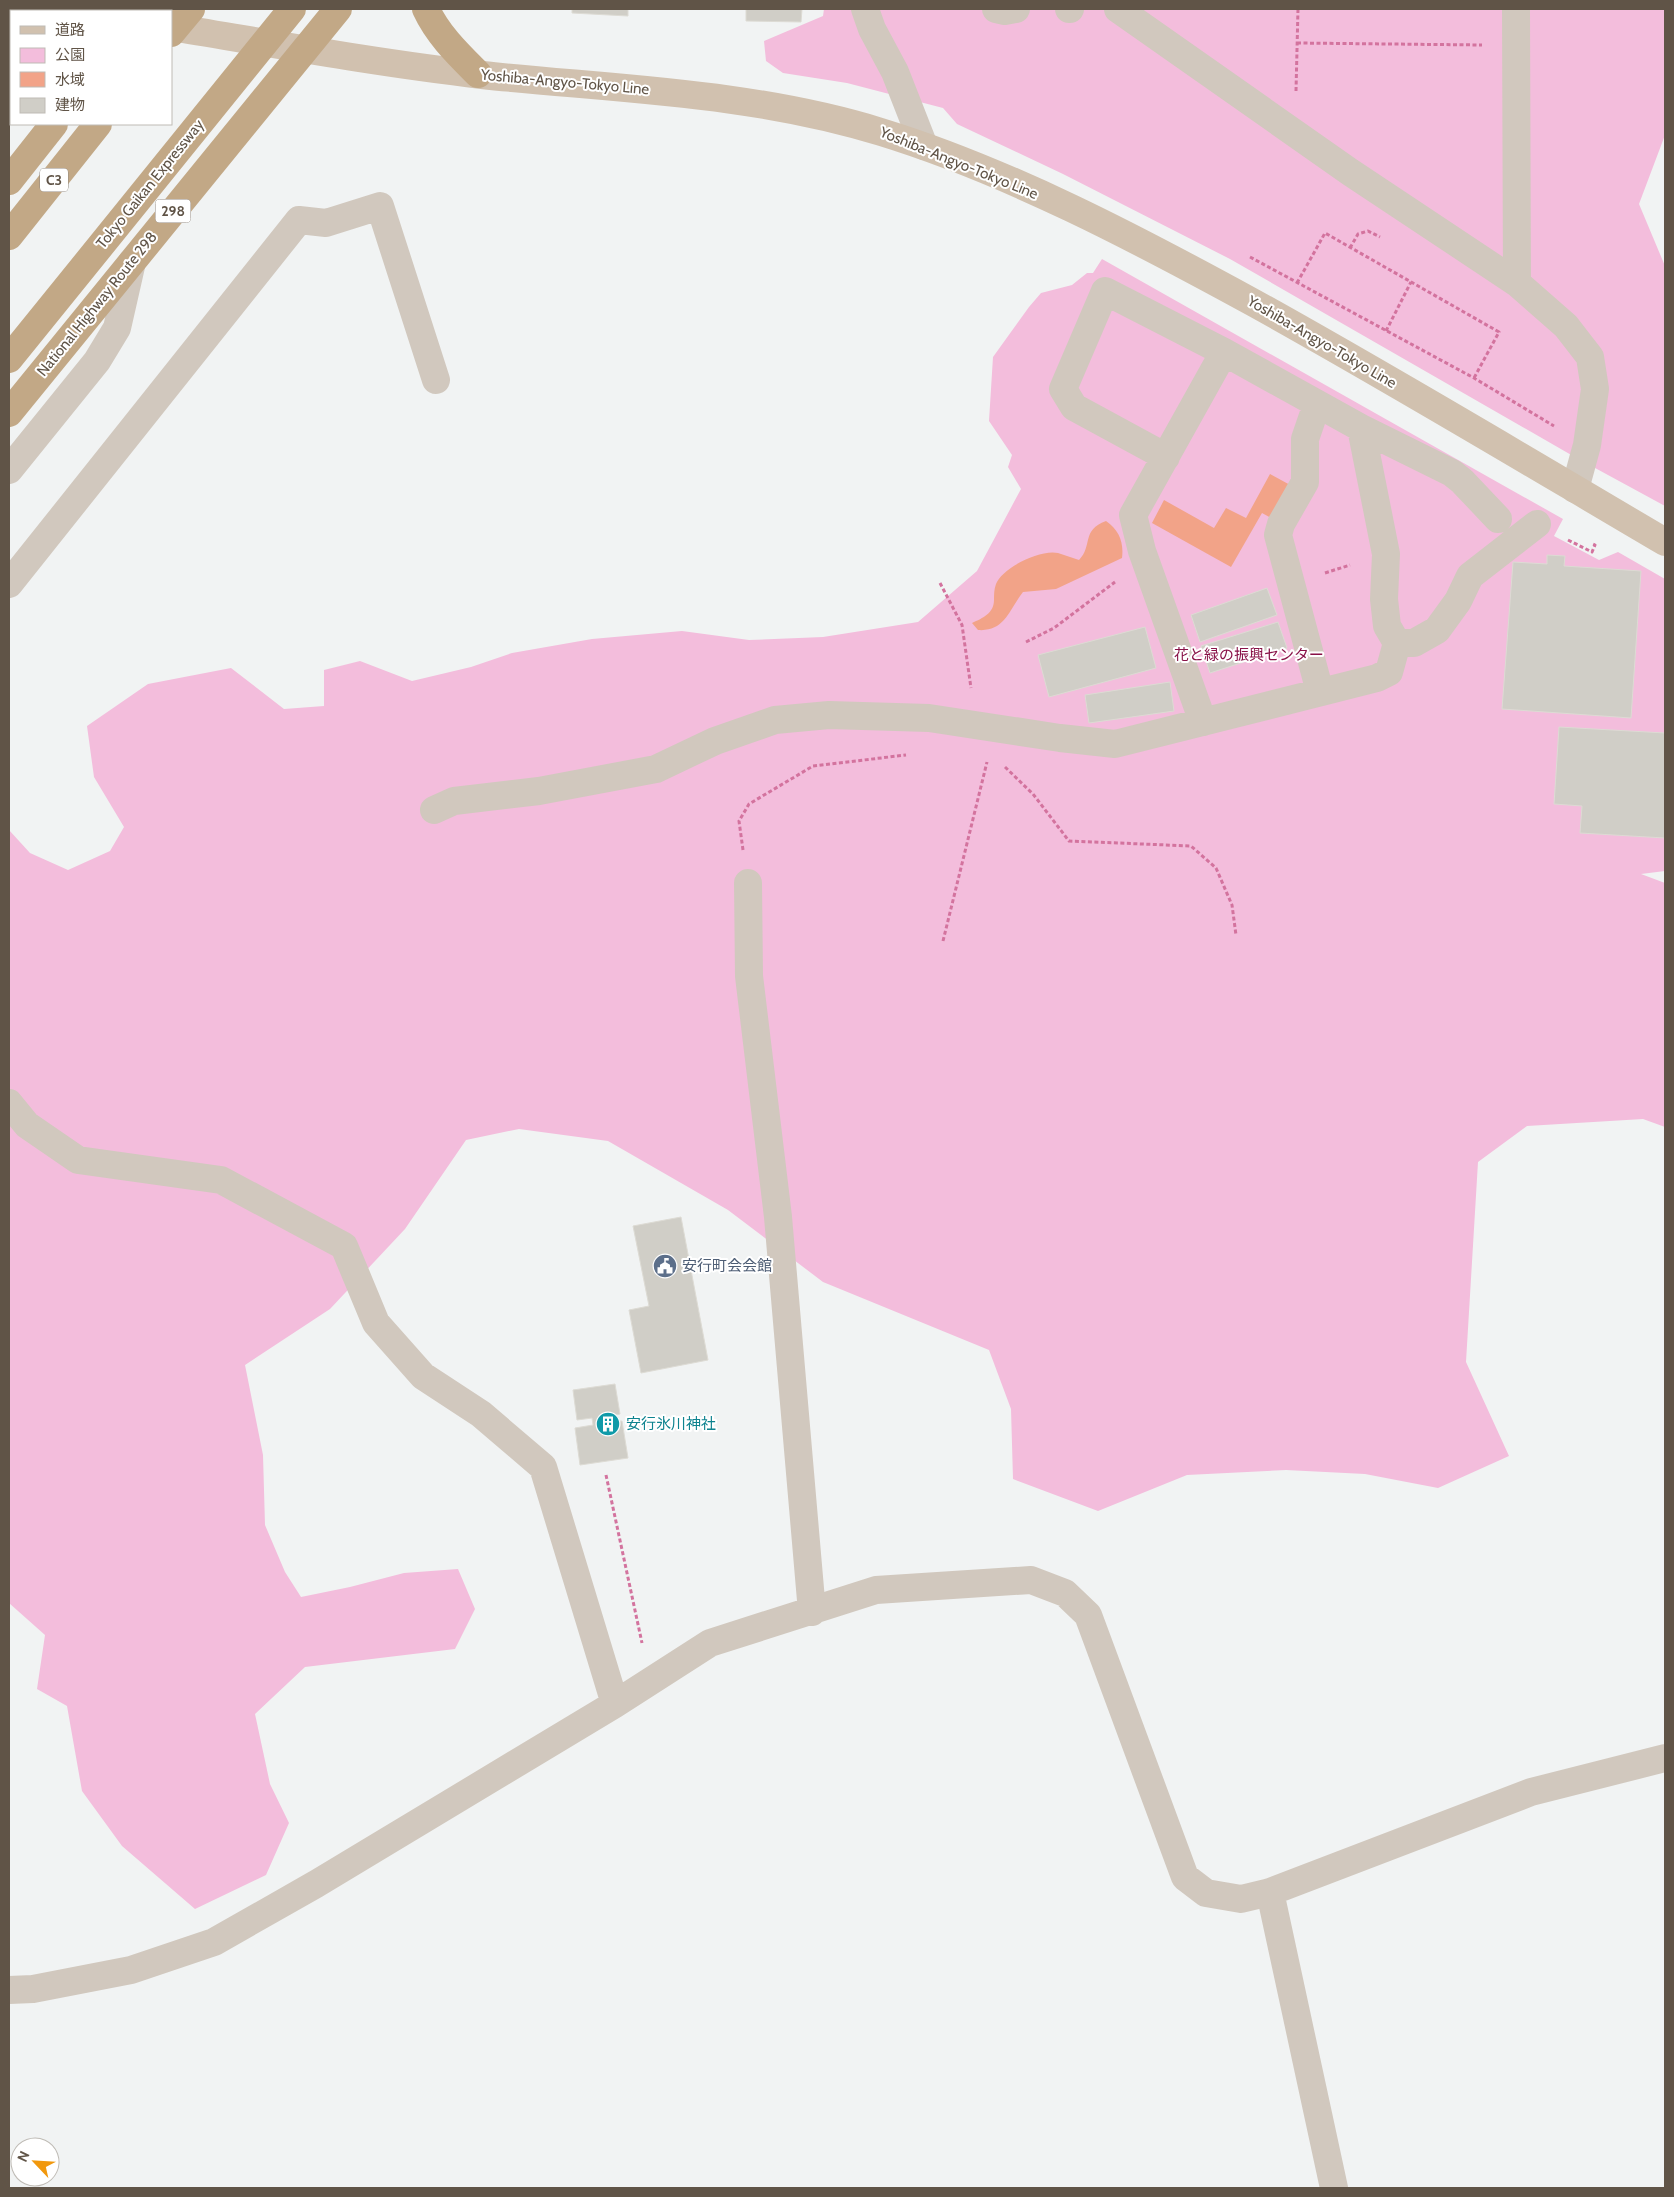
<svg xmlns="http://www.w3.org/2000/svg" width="1674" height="2197" viewBox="0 0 1674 2197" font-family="Cabin,'Noto Sans JP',sans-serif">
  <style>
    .green { fill: #f3bddc }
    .water { fill: #f2a388 }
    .building { fill: #d0cec7; stroke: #dddbd4 }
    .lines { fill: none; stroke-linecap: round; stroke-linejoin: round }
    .path { stroke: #d3739e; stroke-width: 3; stroke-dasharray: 4 2.5; stroke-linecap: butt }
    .minor { stroke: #d1c8be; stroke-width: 28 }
    .major { stroke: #d1c1af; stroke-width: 28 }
    .highway { stroke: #c2a886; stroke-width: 28 }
    .labels { text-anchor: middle; stroke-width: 4; stroke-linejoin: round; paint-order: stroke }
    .shield { fill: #fff; stroke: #90877e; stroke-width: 1 }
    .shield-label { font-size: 14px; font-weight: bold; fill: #605447 }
    .street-label { font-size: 15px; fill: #605447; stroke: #fff }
    .park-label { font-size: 15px; fill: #881147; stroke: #fff }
    .service-label { font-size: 15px; fill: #4e5e75; stroke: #fff; text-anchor: start }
    .culture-label { font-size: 15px; fill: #0d838f; stroke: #fff; text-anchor: start }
  </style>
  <rect width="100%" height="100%" fill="#f1f3f3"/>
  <!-- green -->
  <path class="green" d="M824,9H1665V135L1639,204L1665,266V506L1573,456L1230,259L1063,174L957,124L943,108L847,83L783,73L766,61L764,41L823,16Z
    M1102,259L1563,519L1554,536L1599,560L1618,552L1665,579V871L1641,874L1665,883V1127L1643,1119L1527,1126L1478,1162L1466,1362L1509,1456L1438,1488L1365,1474L1286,1470L1187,1475L1098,1511L1013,1479L1011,1409L989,1350L823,1282L728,1210L608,1141L519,1129L466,1140L405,1229L330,1309L245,1365L263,1455L265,1525L285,1572L301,1597L350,1587L404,1573L458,1569L475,1609L455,1649L305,1667L255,1714L270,1784L289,1823L266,1875L195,1909L122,1846L82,1791L67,1706L37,1689L45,1635L9,1603V830L30,853L68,870L110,851L124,827L94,777L87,726L148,684L231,668L284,709L324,706V670L360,661L412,681L471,667L512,653L592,639L682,631L749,640L823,637L918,622L977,571L1021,489L1008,467L1012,455L989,421L993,357L1029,307L1041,293L1072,285L1087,273H1093Z"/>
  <!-- water -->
  <path class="water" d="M1270,474L1292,486L1273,519L1262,513L1231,567L1152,523L1164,500L1214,528L1226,508L1246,518Z
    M1106,521C1119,530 1124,542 1122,558L1056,589L1023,592C1009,610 1005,632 978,630L972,623C983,618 994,613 994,600C994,595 994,589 996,584C1002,568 1040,549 1058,553C1065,555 1072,558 1079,560C1093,546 1081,530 1106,521Z"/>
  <!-- building -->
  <path class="building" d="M572,9H628V16L572,13Z
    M746,9H802L801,22L746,21Z
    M1547,555L1565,556L1564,566L1641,571L1631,718L1502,709L1513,562L1547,564Z
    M1267,588L1277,615L1200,642L1191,615Z
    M1278,622L1287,648L1210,673L1201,646Z
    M1145,627L1156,668L1049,697L1038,655Z
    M1170,682L1174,711L1089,723L1085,695Z
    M1559,727L1665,733V838L1580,833L1582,806L1554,804Z
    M681,1217L708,1360L641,1373L629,1310L649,1306L633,1226Z
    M615,1384L620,1414L612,1416V1422L622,1421L628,1458L580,1465L575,1428L593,1425L592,1418L577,1420L573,1390Z"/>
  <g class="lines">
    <!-- path -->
    <path class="path" d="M1297,43L1482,45
      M1296,91L1298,9
      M1350,248L1358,234L1368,231L1380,237
      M1250,257L1474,378L1554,426
      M1297,283L1325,233L1499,332L1474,378
      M1386,331L1411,282
      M1568,540L1592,552L1595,545L1593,544
      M1325,573L1350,565
      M940,583L962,625L971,688
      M1026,642L1054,628L1115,582
      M1005,767L1033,794L1069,841L1191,846L1216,868L1232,905L1236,935
      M743,850L739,821L749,804L813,766L906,755
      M943,941L987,762
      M606,1475L642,1643"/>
    <!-- minor -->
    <path class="minor" d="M865,9L872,29L895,72L924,146
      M996,9L1005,11L1016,9
      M1069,9H1070
      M1118,9L1350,172L1517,283L1566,326L1590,357L1595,389L1587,445L1575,489
      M1516,9L1517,283
      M1317,404L1305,439V482L1281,524L1278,535L1320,692
      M1361,428L1452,473L1462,481L1498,519
      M9,470L97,361L117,328L132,262
      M9,584L299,220L326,223L380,206L436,380
      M1397,643H1414L1437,630L1458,601L1470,576L1537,524
      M1203,722L1142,551L1133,515L1224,352
      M434,810L454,801L539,791L656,769L715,741L775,720L829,715L929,718L1060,738L1115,744L1377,678L1389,672L1397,643L1387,626L1384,599L1386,554L1361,428L1224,352L1105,291L1063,389L1074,407L1166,457
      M748,883L749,976L778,1217L812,1612
      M9,1103L27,1125L78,1160L221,1180L344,1246L376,1323L423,1376L481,1414L543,1467L615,1704
      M1270,1892L1334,2188
      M9,1990L33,1989L131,1970L214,1942L316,1884L615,1704L710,1643L876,1590L1031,1580L1065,1593L1088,1615L1185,1877L1206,1893L1241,1899L1270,1892L1531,1792L1665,1758"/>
    <!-- major -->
    <path class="major" d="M9,20H11
      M171,27C274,44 378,63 482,75C615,89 752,92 881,132C1008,171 1137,239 1254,303C1393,380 1529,462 1665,542"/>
    <!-- highway -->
    <path class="highway" d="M426,9C438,35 458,54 478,74
      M145,11L147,9
      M171,33L191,9
      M9,35L11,36
      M9,181L54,124
      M9,236L98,124
      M9,359L292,9
      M9,413L338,9"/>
  </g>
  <!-- icons -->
  <defs>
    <g id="civic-disc" transform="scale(1.25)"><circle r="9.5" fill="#5c6f8a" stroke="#fff"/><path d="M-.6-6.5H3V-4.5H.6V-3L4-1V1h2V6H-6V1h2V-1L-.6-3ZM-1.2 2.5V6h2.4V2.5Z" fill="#fff"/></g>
    <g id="building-disc" transform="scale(1.25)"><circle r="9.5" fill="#0f9aa8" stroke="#fff"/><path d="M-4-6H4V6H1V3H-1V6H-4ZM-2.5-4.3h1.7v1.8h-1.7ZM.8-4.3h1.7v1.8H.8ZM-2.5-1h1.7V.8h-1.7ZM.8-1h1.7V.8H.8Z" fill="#fff"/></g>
  </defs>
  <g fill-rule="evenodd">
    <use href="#civic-disc" x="665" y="1266"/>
    <use href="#building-disc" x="608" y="1424"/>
  </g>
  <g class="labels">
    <!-- shield labels -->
    <g class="shield">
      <rect x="40" y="168.5" width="28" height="23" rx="4"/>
      <rect x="155.5" y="199.5" width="35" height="23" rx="4"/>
    </g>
    <g class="shield-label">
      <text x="54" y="185">C3</text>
      <text x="173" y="216">298</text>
    </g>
    <!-- street labels -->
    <g class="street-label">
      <text transform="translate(565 82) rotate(5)" y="5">Yoshiba-Angyo-Tokyo Line</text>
      <text transform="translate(959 163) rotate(22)" y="5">Yoshiba-Angyo-Tokyo Line</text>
      <text transform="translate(150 184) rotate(-51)" y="5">Tokyo Gaikan Expressway</text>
      <text transform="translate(97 304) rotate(-51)" y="5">National Highway Route 298</text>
      <text transform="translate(1322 342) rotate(30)" y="5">Yoshiba-Angyo-Tokyo Line</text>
    </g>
    <!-- park labels -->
    <g class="park-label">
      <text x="1249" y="660">花と緑の振興センター</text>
    </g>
    <!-- service labels -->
    <g class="service-label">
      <text x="682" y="1271">安行町会会館</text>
    </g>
    <!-- culture labels -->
    <g class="culture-label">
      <text x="626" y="1429">安行氷川神社</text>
    </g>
  </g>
  <!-- border -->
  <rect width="1674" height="2197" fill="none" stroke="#605447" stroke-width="20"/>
  <!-- legend -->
  <rect x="10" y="10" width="162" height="115" fill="#ffffff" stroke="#bfbbb5"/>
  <rect x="20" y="26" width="25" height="8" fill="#d1c1af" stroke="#bfbbb5"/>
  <text x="55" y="35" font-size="15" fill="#605447">道路</text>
  <rect x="20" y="48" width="25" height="15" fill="#f3bddc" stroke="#bfbbb5"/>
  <text x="55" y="60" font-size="15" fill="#605447">公園</text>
  <rect x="20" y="72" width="25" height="15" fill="#f2a388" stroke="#bfbbb5"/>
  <text x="55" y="85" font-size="15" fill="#605447">水域</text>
  <rect x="20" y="98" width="25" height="15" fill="#d0cec7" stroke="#bfbbb5"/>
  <text x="55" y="110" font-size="15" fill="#605447">建物</text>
  <!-- north arrow -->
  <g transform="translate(35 2162) rotate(295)"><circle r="24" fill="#ffffff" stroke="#bfbbb5"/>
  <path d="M0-4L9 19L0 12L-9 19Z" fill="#f1980d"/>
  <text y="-8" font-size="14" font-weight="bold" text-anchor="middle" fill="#605447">N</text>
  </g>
</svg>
